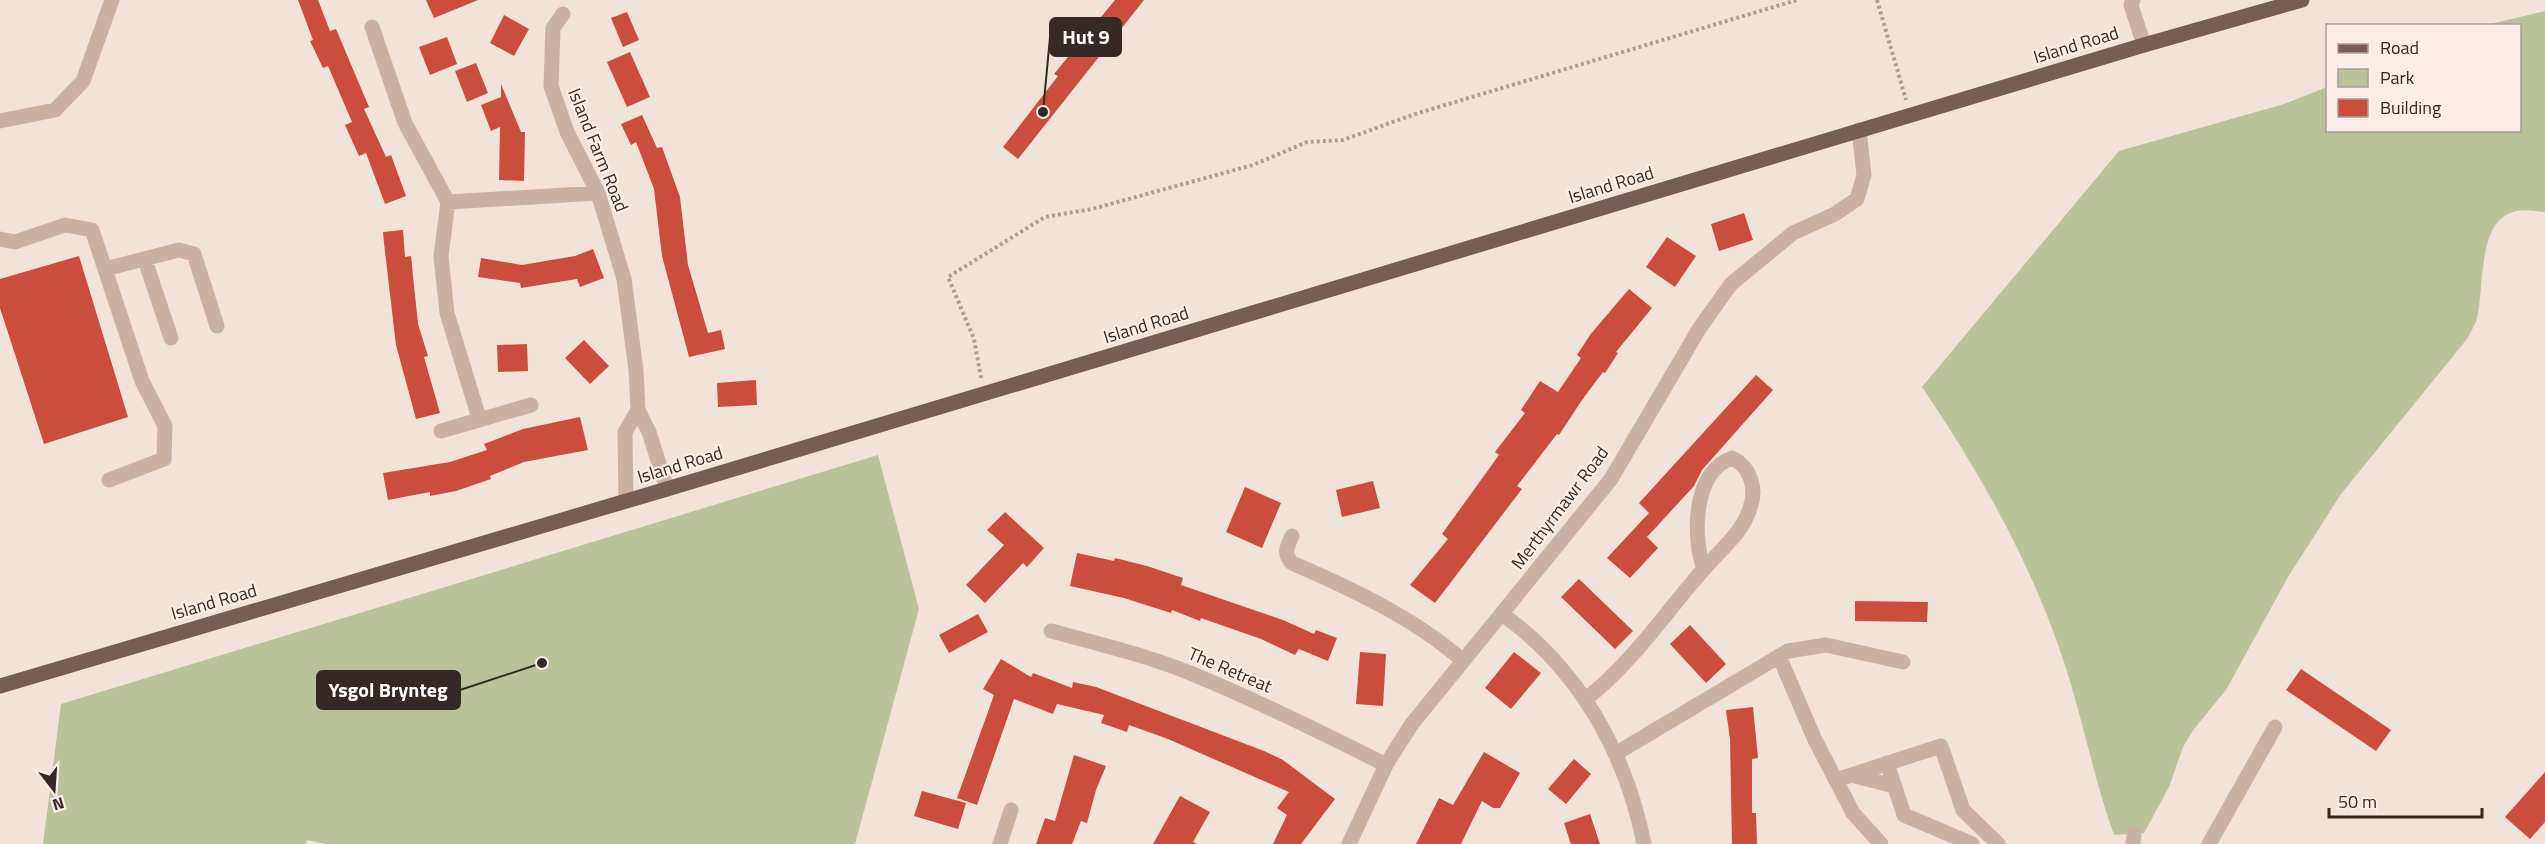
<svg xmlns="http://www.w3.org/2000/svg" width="2545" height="844" viewBox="0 0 2545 844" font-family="'Titillium Web',sans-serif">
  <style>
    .green { fill: #b9c298 }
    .building { fill: #cb4d3d }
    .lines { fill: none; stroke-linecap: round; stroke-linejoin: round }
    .path { stroke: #b69a8e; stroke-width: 4; stroke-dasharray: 3 3; stroke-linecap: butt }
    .minor { stroke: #cbb0a4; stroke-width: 15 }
    .major { stroke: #785d56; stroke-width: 15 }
    .labels { text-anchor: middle; stroke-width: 4.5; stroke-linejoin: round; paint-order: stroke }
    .street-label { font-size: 18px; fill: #352926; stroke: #faede5 }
    .leader { fill: none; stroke: #352926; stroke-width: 2 }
    .callout-dot { fill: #352926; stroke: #faede5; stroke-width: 2 }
    .callout { fill: #352926; stroke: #352926; stroke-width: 2 }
    .callout-label { font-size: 20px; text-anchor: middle; font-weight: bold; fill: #fff }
  </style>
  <rect width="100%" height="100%" fill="#f2e3d8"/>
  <!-- green -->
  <path class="green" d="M2545,11V212C2533,211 2520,208 2508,214C2478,228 2484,289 2477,318C2475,325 2470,333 2467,339L2341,494L2288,577L2226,690L2194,729L2183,747L2169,787L2144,833L2114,835C2094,779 2083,721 2065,665C2032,564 1981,474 1922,387L2119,151L2284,104L2327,87L2328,130H2520V26L2486,25Z
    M878,455L919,609L855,844H326L307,840L305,844H43L61,704Z"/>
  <!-- building -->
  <path class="building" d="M298,0H318L330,31L336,29L369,107L364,109L386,157L391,155L406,196L385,204L366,153L359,156L345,125L352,122L328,66L323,68L310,41L313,40Z
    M426,0H478L434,18Z
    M1115,0H1144L1018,159L1003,147L1058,76L1054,74Z
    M627,12L639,40L623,47L611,18Z
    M504,15L529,29L514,56L490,43Z
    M447,37L457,64L430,75L419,47Z
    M630,52L650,97L627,107L607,62Z
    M476,63L488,93L467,102L455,71Z
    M501,84L521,132H525L524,181L499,180L500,127L491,131L481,105L501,97Z
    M642,115L657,148L662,147L680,197L688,265L708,333L721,330L725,349L689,357L662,256L654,189L636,142L631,145L621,124Z
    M1744,213L1753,240L1719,251L1711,224Z
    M403,230L405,257L411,256L418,324L428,356L424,357L440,413L416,419L396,345L384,243L383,232Z
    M1667,237L1696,256L1675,287L1646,267Z
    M593,249L604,278L580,287L577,279L521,288L520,283L478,277L481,258L522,265L575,256Z
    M79,256L128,417L44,444L0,308V279Z
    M1629,289L1652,308L1616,352L1618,353L1605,373L1603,372L1582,400L1559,435L1557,434L1517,486L1522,489L1435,603L1410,585L1448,539L1442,534L1499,455L1495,452L1525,413L1521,410L1540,381L1558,392L1581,358L1577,355L1590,335Z
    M584,340L609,366L590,384L565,358Z
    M527,344L528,371L498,372L497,345Z
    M1756,375L1773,390L1702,470L1694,486L1647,537L1658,548L1630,578L1607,558L1649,513L1639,503Z
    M756,380L757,405L718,407L717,383Z
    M580,417L588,450L524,462L490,476L491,479L456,491L430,496V492L388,500L383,473L450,462L487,450L484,444L523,429Z
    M1373,481L1380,508L1342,517L1336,490Z
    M1245,487L1281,503L1262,548L1226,532Z
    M1005,512L1044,548L1027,567L1023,563L985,603L966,585L1004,545L987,530Z
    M1077,553L1114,561L1115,558L1147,566L1183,578L1181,585L1283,620L1314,634L1316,630L1337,638L1328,661L1299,649L1295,655L1261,639L1201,618L1200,621L1172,610L1171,613L1124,598L1070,586Z
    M1579,579L1633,631L1615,649L1561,597Z
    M1855,601L1928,602L1927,622L1855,621Z
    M978,614L988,632L949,653L939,635Z
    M1690,625L1726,664L1706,683L1670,644Z
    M1360,652L1386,654L1383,706L1356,704Z
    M1514,652L1541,673L1511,709L1485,688Z
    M1001,659L1031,677L1033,673L1072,688L1073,682L1096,687L1264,751L1283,760L1335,799L1301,844H1273L1287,815L1277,808L1289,792L1168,739L1129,725L1127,732L1101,723L1104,715L1057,704L1053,714L1014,699L977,805L957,798L994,695L983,689Z
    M2301,669L2391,730L2376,751L2286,690Z
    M1753,707L1758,758L1752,759V813H1756L1757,844H1732L1730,739L1726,710Z
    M1484,752L1520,773L1500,808H1493L1482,801L1461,844H1416L1439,798L1453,805Z
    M1074,755L1106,766L1096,790L1087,823L1081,821L1072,844H1036L1045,818L1055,821Z
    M1574,759L1591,774L1566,804L1548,789Z
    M2545,772V822L2530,839L2505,817Z
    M922,791L966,803L958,829L914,816Z
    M1180,796L1210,812L1193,842L1197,844H1153Z
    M1590,814L1600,844H1571L1564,823Z"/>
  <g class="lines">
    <!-- path -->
    <path class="path" d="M1877,0L1906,100
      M981,378L974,339L948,277L1045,217L1092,209L1253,165L1307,142L1343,140L1415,114L1797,0"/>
    <!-- minor -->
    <path class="minor" d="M2133,0L2131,5L2144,45
      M563,14L553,28L551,86L567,132L598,193L624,279L636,370L638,410L649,432L667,489
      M372,27L405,123L448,202L441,256L447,313L479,418
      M0,121L55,110L83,81L112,0
      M448,202L598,193
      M0,239L15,242L65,225L92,230L142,381L165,426L164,459L109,480
      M145,260L171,338
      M105,269L179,250L194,254L217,326
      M441,431L531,405
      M626,501L625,432L638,410
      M1292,536C1287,547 1283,553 1292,563C1350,588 1414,618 1462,660
      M1502,614C1579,669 1626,753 1644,844
      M1051,631C1100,644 1149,656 1195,675C1260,702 1323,733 1386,765
      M1779,656L1815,740L1853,813L1881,844
      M1586,699C1632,663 1665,613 1703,570C1720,550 1742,534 1750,508C1757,489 1751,467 1732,458C1693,471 1692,537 1704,569
      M1615,754L1788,651L1826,645L1903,662
      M1887,763L1904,815L1972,844
      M1851,775L1894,786
      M1836,780L1941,746L1963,810L1998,844
      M1000,844L1011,810
      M1349,844L1386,765L1411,725L1611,479L1699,329L1731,284L1793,233L1835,214L1857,199L1864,175L1859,130
      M2133,844L2134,835
      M2209,844L2275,727"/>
    <!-- major -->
    <path class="major" d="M0,686L667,489L2144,45L2302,0"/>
  </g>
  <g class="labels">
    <!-- street labels -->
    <g class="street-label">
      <text transform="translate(2076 45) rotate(-17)" y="6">Island Road</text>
      <text transform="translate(598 150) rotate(68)" y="6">Island Farm Road</text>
      <text transform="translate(1611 185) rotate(-17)" y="6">Island Road</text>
      <text transform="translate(1146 325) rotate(-17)" y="6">Island Road</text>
      <text transform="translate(680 465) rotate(-17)" y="6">Island Road</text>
      <text transform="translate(1560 508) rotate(-53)" y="6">Merthyrmawr Road</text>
      <text transform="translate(214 602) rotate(-16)" y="6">Island Road</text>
      <text transform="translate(1230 670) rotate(23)" y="6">The Retreat</text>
    </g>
  </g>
  <!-- callouts -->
  <path class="leader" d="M1043 112L1050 37M542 663L460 690"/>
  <g class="callout-dot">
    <circle cx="1043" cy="112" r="6"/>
    <circle cx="542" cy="663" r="6"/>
  </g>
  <g class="callout">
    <rect x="1050" y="18" width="71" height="38" rx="6"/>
    <rect x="317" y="671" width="143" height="38" rx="6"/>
  </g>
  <g class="callout-label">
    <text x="1086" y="44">Hut 9</text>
    <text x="388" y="697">Ysgol Brynteg</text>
  </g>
  <!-- legend -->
  <rect x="2326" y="24" width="195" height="108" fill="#faede5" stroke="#ab9f99" stroke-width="1.5"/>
  <rect x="2338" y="44" width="30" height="9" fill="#785d56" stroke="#ab9f99" stroke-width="1.5"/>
  <text x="2380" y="54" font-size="18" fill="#352926">Road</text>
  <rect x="2338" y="69" width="30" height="18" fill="#b9c298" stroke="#ab9f99" stroke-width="1.5"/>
  <text x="2380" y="84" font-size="18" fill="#352926">Park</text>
  <rect x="2338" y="99" width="30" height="18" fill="#cb4d3d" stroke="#ab9f99" stroke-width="1.5"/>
  <text x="2380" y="114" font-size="18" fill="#352926">Building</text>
  <!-- north arrow -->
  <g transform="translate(54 790) rotate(163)" stroke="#faede5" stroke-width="4.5" paint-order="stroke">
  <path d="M0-4.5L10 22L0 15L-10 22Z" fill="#352926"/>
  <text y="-9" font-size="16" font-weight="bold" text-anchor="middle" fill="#352926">N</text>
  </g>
  <!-- scale -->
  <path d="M2329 808v9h153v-9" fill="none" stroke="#352926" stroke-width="3"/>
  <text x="2338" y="808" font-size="18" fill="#352926" stroke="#faede5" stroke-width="4.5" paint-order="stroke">50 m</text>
</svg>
